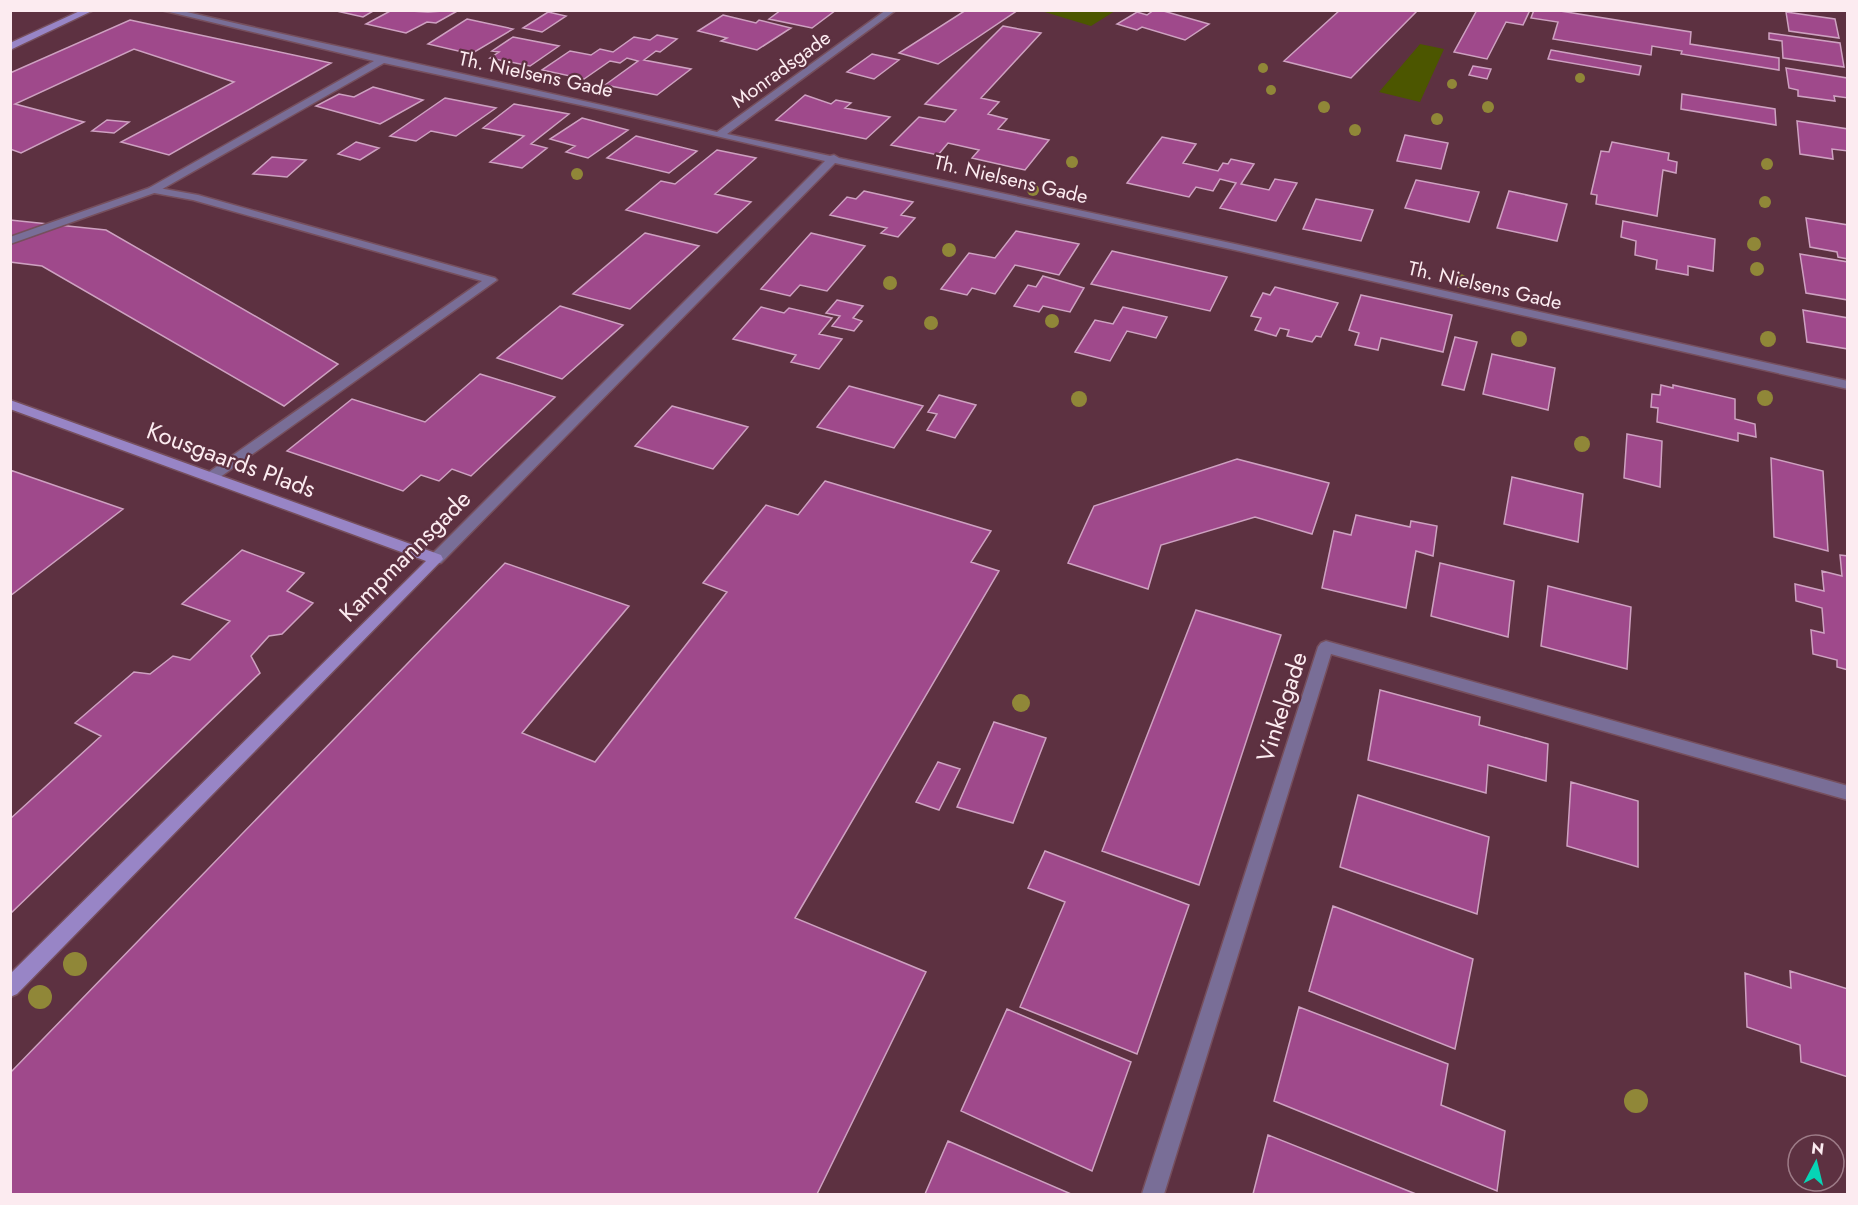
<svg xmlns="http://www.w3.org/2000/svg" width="1858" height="1205" viewBox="0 0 1858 1205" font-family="Jost,sans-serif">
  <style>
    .green { fill: #4c5600 }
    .building { fill: #9f498b; stroke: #cea1c1; stroke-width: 1.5 }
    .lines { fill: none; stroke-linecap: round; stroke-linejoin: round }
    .lane-casing { stroke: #764f5d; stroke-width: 3 }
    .street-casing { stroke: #764f5d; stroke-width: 3 }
    .secondary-casing { stroke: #764f5d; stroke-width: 3 }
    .lane { fill: #796e97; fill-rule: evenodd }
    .street { fill: #796e97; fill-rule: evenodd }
    .secondary { fill: #9885c6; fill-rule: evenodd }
    .tree { fill: #908738 }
    .labels { text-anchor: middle; stroke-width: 4.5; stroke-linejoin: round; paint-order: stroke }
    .far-street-label { font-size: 20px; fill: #fcebf0; stroke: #5d3141 }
    .street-label { font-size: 24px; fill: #fcebf0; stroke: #5d3141 }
  </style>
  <rect width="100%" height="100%" fill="#5d3141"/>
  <!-- green -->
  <path class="green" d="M1038,10H1115V11L1091,26Z
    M1420,44L1444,49L1420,102L1379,92Z"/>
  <!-- building -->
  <path class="building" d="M332,10H375L363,17Z
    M392,10L428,12L459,10L436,23L427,22L406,33L366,24Z
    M781,10H836L812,28L769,19Z
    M966,10H1018L938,64L899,53Z
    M1154,10H1160L1209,24L1185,40L1142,27L1137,30L1117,24L1137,12L1147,15Z
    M1340,10H1418L1351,78L1284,61Z
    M1477,10H1530L1523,25L1506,22L1487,59L1454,52Z
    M1534,10H1554L1691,32L1690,44L1779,58V70L1681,54L1682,51L1652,46L1651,55L1553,39L1558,22L1531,18Z
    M548,12L566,16L542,32L523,28Z
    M1786,12L1835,19L1839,38L1789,31Z
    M723,15L756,23L759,20L791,28L757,50L721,41L727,38L698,31Z
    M467,19L513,29L471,54L428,44Z
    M130,20L331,63L169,155L121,142L234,82L134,49L15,104L84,122L21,153L10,149V73Z
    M1003,26L1041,33L981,98L999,102L988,114L1007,119L998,129L1049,140L1025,170L972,158L979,150L948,143L938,155L891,145L919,117L945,122L956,110L925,104Z
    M1769,33L1840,43L1844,67L1783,58L1782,41L1769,39Z
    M657,35L677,39L660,52L656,51L644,60L691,69L657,95L605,85L638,61L627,58L620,63L610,61L584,79L542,70L570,51L591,55L600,49L613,52L634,37L650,40Z
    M513,37L559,46L530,66L490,58L499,52L492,51Z
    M1551,50L1641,66L1639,75L1548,59Z
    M872,54L899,60L874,79L847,72Z
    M1473,66L1491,69L1487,79L1469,75Z
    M1786,68L1847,78L1848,98L1834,96L1835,101L1798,96V90L1789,88Z
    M373,87L423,100L380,124L316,106L339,94L354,97Z
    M1682,94L1775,109L1776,125L1681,109Z
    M805,95L831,104L836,100L851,103L845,108L890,117L866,139L776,120Z
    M445,98L496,108L456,136L431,131L416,141L390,136Z
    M514,104L569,114L531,144L547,148L522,168L490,162L524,136L483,128Z
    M582,118L628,130L588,158L566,152L575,146L550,139Z
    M107,120L129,122L114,133L92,131Z
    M1797,121L1848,129V151L1832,149L1833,159L1800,154Z
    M1405,135L1448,143L1441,169L1397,161Z
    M636,136L697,151L669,173L607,158Z
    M1162,137L1196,144L1183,163L1218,171L1223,163L1228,164L1231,159L1254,164L1241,184L1269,190L1275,179L1297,183L1276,221L1220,208L1236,183L1220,179L1213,191L1196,187L1189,197L1127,183Z
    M356,142L379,148L360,160L338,154Z
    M1612,142L1669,153L1668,160L1677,162L1676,173L1663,170L1657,216L1596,204L1597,195L1591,194L1601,151L1609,152Z
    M717,150L756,158L715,194L751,202L717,233L626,210L661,181L675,184Z
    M272,157L306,160L287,177L253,174Z
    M1416,180L1479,192L1469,222L1405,208Z
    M864,191L913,202L901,215L915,218L898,237L881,233L887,228L830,215L847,197L856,199Z
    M1509,191L1567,204L1557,241L1497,228Z
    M1316,199L1373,210L1361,241L1303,229Z
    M1806,218L1848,225V259L1838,257L1837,252L1810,247Z
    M10,220L106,230L338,364L284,406L42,266L10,262Z
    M1623,221L1715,239L1713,271L1688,266V275L1656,269L1657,260L1635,255L1636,241L1621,237Z
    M1016,231L1079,244L1059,275L1015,265L995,294L972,288L967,295L941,289L969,253L995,258Z
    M645,233L699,246L630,309L573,294Z
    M811,233L865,246L827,291L800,285L790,296L761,289Z
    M1112,251L1227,277L1210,311L1091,284Z
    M1800,254L1848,262V300L1806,293Z
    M1043,276L1084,288L1070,312L1043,306L1039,312L1014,306L1028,285L1036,287Z
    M1275,287L1338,303L1321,337L1316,336L1312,342L1287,336L1289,330L1280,328L1276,336L1255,330L1261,318L1251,316L1263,293L1270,295Z
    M1361,295L1452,315L1443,352L1381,338L1378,350L1355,345L1359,333L1349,330Z
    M837,300L863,306L853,318L862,321L854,331L832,326L840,316L826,313Z
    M560,306L623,325L562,379L497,358Z
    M761,307L784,313L789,308L832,318L819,334L842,339L819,369L791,362L796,355L733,339Z
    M1123,307L1167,317L1156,338L1127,331L1110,361L1075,352L1095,320L1113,324Z
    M1803,310L1848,318V349L1807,342Z
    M1455,337L1477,342L1464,390L1442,385Z
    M1492,354L1555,368L1548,410L1483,394Z
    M480,374L555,397L471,476L452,469L439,481L421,475L403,491L287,451L352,399L425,422Z
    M1661,385L1673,388V385L1735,399V419L1755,424L1756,437L1738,433V441L1657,422L1658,408L1651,407L1652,394L1660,395Z
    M849,386L923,406L894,448L817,427Z
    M939,395L976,405L955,438L927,430L937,414L928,412Z
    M672,406L748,427L713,469L635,446Z
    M1627,434L1662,441L1660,487L1624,478Z
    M1771,458L1823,471L1828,551L1774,537Z
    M1237,459L1329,483L1312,534L1255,517L1161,545L1148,589L1068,563L1094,506Z
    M10,470L123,509L10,596Z
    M1512,477L1583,494L1578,542L1504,524Z
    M825,481L991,531L971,562L999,571L795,918L926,972L817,1194H10V1073L505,563L629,606L522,733L595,762L727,592L703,583L766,505L798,515Z
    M1356,515L1410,527L1411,521L1437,526L1433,556L1416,551L1406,608L1322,588L1334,531L1351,535Z
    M242,550L304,573L287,591L313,603L282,634L269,636L251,656L260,673L10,914V819L101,736L75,723L134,672L150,674L173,656L190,660L230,621L182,604Z
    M1840,555L1848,556V670L1837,667V660L1813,654L1811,630L1824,633L1822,608L1796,601L1795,584L1824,591L1822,571L1842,576Z
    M1440,563L1514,581L1508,637L1431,616Z
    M1548,586L1631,607L1627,669L1541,646Z
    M1196,610L1281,635L1199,885L1102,851Z
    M1380,690L1480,717L1479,725L1548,744L1546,781L1488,765L1486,793L1368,760Z
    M994,722L1046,738L1013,823L957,807Z
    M938,762L960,769L939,810L916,802Z
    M1571,782L1638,801V867L1567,846Z
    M1358,795L1489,837L1477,914L1340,867Z
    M1045,851L1189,905L1137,1054L1020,1007L1065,902L1028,888Z
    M1333,906L1473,959L1455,1049L1309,991Z
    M1790,971L1848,989V1077L1801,1062L1800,1045L1747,1027L1745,973L1791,988Z
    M1299,1007L1448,1064L1441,1105L1505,1131L1497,1191L1274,1101Z
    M1007,1009L1131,1062L1092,1171L961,1111Z
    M1268,1135L1416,1194H1253Z
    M948,1141L1071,1194H925Z"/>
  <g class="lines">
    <!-- lane casing -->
    <g class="lane-casing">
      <path id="lane" d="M153,187L198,195L495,278L497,280L216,480H206L204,477L206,474L482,281L193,200L149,192V188Z"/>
    </g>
    <!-- street casing -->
    <g class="street-casing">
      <path id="street" d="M161,10H178C358,52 538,89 717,132L886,10H896L727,134L830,156L834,155L839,158L1235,244L1848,381V389L1235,250L835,163L441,563H431L429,559L431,555L825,161L599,109L384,63L157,192L10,244V237L149,188L374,61Z
        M1326,641L1848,786V800L1331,654L1164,1194H1142L1318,647L1321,643Z"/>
    </g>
    <!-- secondary casing -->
    <g class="secondary-casing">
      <path id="secondary" d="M82,10H94L10,50V43Z
        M10,400L441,555L443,559L17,994L10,997V974L426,561L10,409Z"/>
    </g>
    <!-- lane -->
    <use href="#lane" class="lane"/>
    <!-- street -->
    <use href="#street" class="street"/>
    <!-- secondary -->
    <use href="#secondary" class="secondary"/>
  </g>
  <!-- trees -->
  <g class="tree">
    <circle cx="1263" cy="68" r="5"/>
    <circle cx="1580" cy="78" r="5"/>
    <circle cx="1452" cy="84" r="5"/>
    <circle cx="1271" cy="90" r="5"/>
    <circle cx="1324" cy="107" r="6"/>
    <circle cx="1488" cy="107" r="6"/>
    <circle cx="1437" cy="119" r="6"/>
    <circle cx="1355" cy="130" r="6"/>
    <circle cx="1072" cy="162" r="6"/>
    <circle cx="1767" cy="164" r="6"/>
    <circle cx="577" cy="174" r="6"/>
    <circle cx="1033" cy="190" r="6"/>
    <circle cx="1765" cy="202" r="6"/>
    <circle cx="1754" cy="244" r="7"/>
    <circle cx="949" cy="250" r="7"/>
    <circle cx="1757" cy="269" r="7"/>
    <circle cx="1460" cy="281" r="7"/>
    <circle cx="890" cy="283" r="7"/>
    <circle cx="1052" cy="321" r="7"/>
    <circle cx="931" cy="323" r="7"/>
    <circle cx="1519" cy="339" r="8"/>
    <circle cx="1768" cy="339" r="8"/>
    <circle cx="1765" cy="398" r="8"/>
    <circle cx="1079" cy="399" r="8"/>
    <circle cx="1582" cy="444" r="8"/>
    <circle cx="1021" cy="703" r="9"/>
    <circle cx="75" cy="964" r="12"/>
    <circle cx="40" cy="997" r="12"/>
    <circle cx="1636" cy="1101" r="12"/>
  </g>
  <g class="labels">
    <!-- far-street labels -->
    <g class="far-street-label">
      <text transform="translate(781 69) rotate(-36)" y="7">Monradsgade</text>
      <text transform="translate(536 74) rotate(12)" y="7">Th. Nielsens Gade</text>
      <text transform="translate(1011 179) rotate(13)" y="7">Th. Nielsens Gade</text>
      <text transform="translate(1485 285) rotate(13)" y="7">Th. Nielsens Gade</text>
    </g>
    <!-- street labels -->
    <g class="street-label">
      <text transform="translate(231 460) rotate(20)" y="8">Kousgaards Plads</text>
      <text transform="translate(405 556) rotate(-45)" y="8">Kampmannsgade</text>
      <text transform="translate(1282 707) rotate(-72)" y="8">Vinkelgade</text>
    </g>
  </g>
  <!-- border -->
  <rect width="1858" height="1205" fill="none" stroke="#fcebf0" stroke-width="24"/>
  <!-- north arrow -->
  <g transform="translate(1816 1163) rotate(7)"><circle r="28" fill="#5d3141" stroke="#9d7b87" stroke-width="1.5"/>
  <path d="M0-4.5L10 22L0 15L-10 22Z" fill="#06d5b6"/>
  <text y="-9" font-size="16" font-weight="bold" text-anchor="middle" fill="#fcebf0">N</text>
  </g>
</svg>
